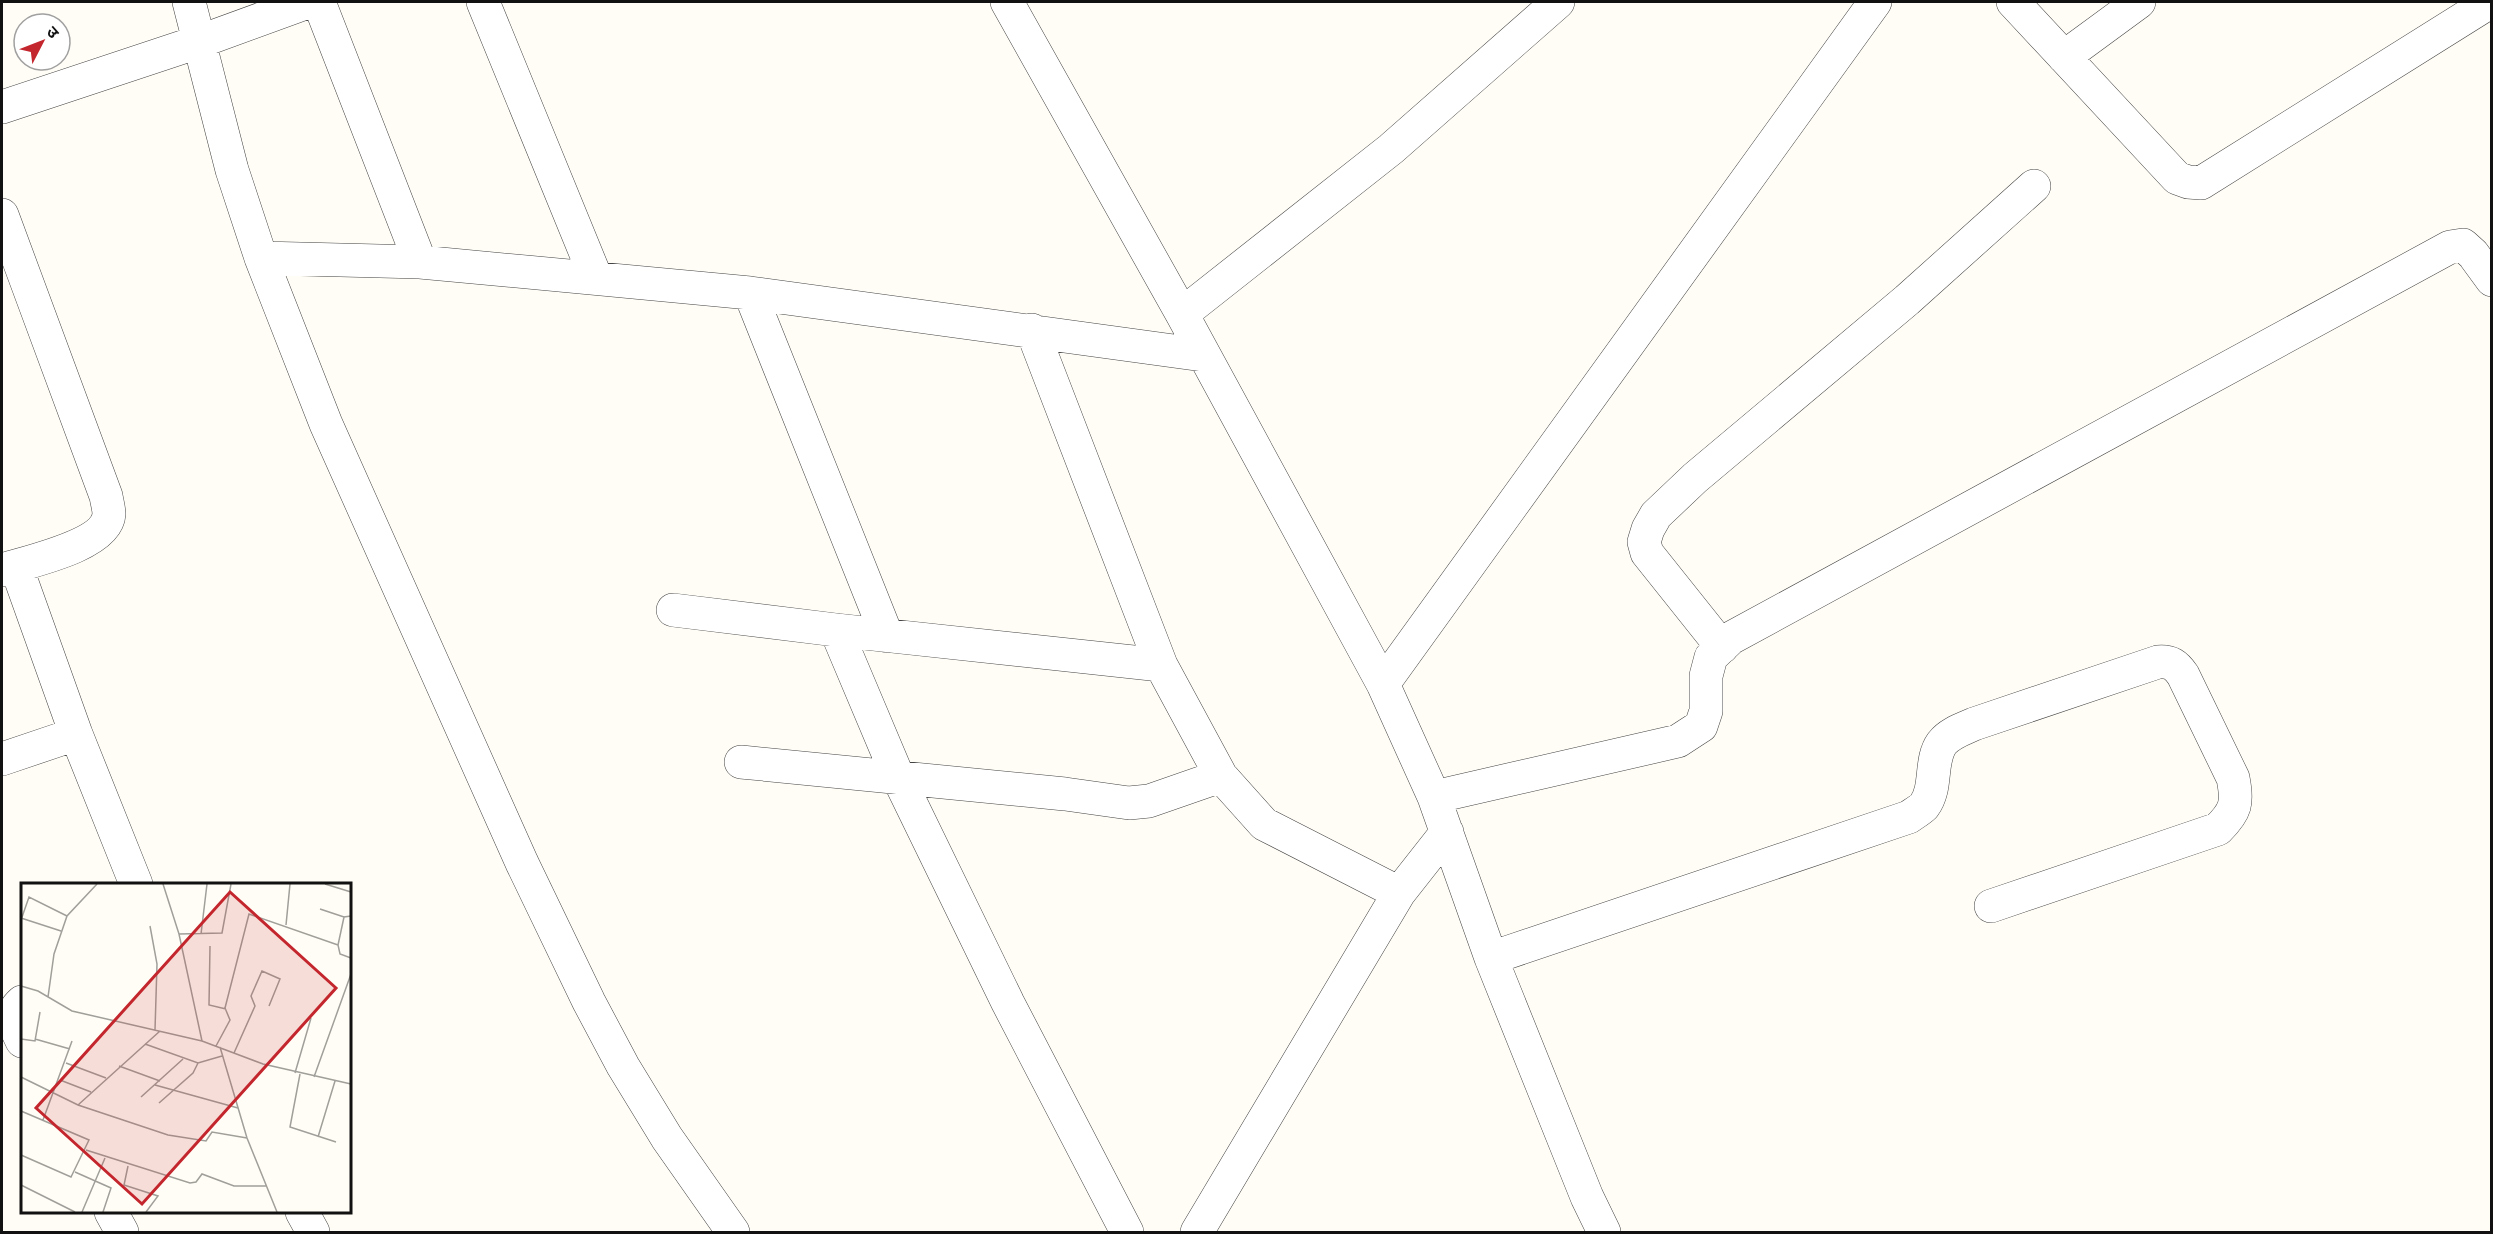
<svg xmlns="http://www.w3.org/2000/svg" width="2493" height="1234" viewBox="0 0 2493 1234" font-family="'Playfair Display','Noto Sans Devanagari',serif">
  <style>
    .lines { fill: none; stroke-linecap: round; stroke-linejoin: round }
    .minor-casing { stroke: #444; stroke-width: 34 }
    .minor { stroke: #fff; stroke-width: 33 }
    .inset-road { fill: none; stroke: #a09f9a; stroke-width: 1.5 }
    .view { fill: #c4262e; fill-opacity: 0.15; stroke: #c4262e; stroke-width: 3 }
    .inset-edge { fill: none; stroke: #111; stroke-width: 3 }
  </style>
  <rect width="100%" height="100%" fill="#fffdf5"/>
  <g class="lines">
    <!-- minor casing -->
    <g class="minor-casing">
      <path id="minor" d="M189,2L232,170L261,258L326,424L522,863L589,1002L623,1066L667,1138L733,1232
        M319,2L420,262
        M483,2L596,278
        M1007,2L1182,314L1383,684L1434,797L1491,958L1587,1197L1604,1232
        M2013,2L2177,178L2188,182L2201,183L2490,2
        M2064,57L2139,2
        M2,107L201,41L308,2
        M2,215L106,496C107,502 109,509 109,514C107,546 26,562 2,570
        M261,258L420,262L750,293L1203,355
        M750,293L887,636
        M1182,314L1391,149L1558,2
        M1032,330L1161,665L1221,776L1264,824L1399,893
        M16,566L76,734L136,884
        M673,610L836,630L1161,665
        M836,630L898,777L1008,1003L1127,1232
        M1722,647L1647,553L1644,542L1648,529L1656,515L1695,478L1907,300L2034,186
        M1383,684L1875,2
        M2,759L76,734
        M741,762L1065,794L1129,803L1149,801L1221,776
        M1434,797L1678,741L1701,726L1706,711V676L1711,657L1731,638L2450,247L2463,245L2473,254L2492,280
        M1491,958L1909,817C1913,814 1920,810 1924,806C1938,787 1929,761 1942,743C1950,733 1963,729 1974,724L2158,662C2171,661 2176,665 2183,675L2233,778C2238,803 2236,811 2218,829L1991,906
        M22,1002C8,1014 15,1027 22,1041
        M111,1212L122,1232
        M302,1212L313,1232
        M1197,1232L1399,893L1447,832"/>
    </g>
    <!-- minor -->
    <use href="#minor" class="minor"/>
  </g>
  <!-- overview -->
  <g transform="translate(21 883)">
    <rect width="330" height="330" fill="#fffdf5"/>
    <path class="inset-road" d="M142,1L158,51L181,158M304,1L330,9M299,26L323,34M330,33L323,34L317,62L319,71L330,75M0,35L40,48M0,37L8,14L46,33M265,42L269,1M129,43L136,81L134,147M158,51L201,50L210,1M180,51L186,1M189,63L188,122L205,126M0,103L17,108L51,128L181,158L242,181L330,201M27,114L33,71L46,33L76,1M0,156L14,158L19,129M14,156L49,166M124,161L177,180L201,173M195,163L209,137L204,125L228,31L317,62M199,164L226,255L256,329M213,170L234,123L230,113L241,88L259,96L248,123M45,180L85,195M98,183L139,198M274,190L290,135M279,191L269,244L315,259M0,194L57,222L147,252L185,258L191,249L226,255M293,194L330,91M39,197L70,209M134,202L217,225M120,214L162,176M138,220L172,190L177,180M57,222L139,148M0,228L68,257L50,294L0,272M22,237L51,158M297,254L314,198M65,267L169,300L175,299L181,291L213,303H245M107,283L103,302L137,313L125,329M54,289L90,305L82,329M0,302L54,329M61,329L84,275"/>
    <path class="view" d="M209,9L315,105L121,321L15,225Z"/>
    <rect width="330" height="330" class="inset-edge"/>
  </g>
  <!-- border -->
  <rect width="2493" height="1234" fill="none" stroke="#111111" stroke-width="6"/>
  <!-- north arrow -->
  <g transform="translate(42 42) rotate(48)"><circle r="28" fill="#ffffff" stroke="#a0a0a0" stroke-width="1.5"/>
  <path d="M0-4.5L10 22L0 15L-10 22Z" fill="#c4262e"/>
  <text y="-9" font-size="16" font-weight="bold" text-anchor="middle" fill="#111111">उ</text>
  </g>
</svg>
